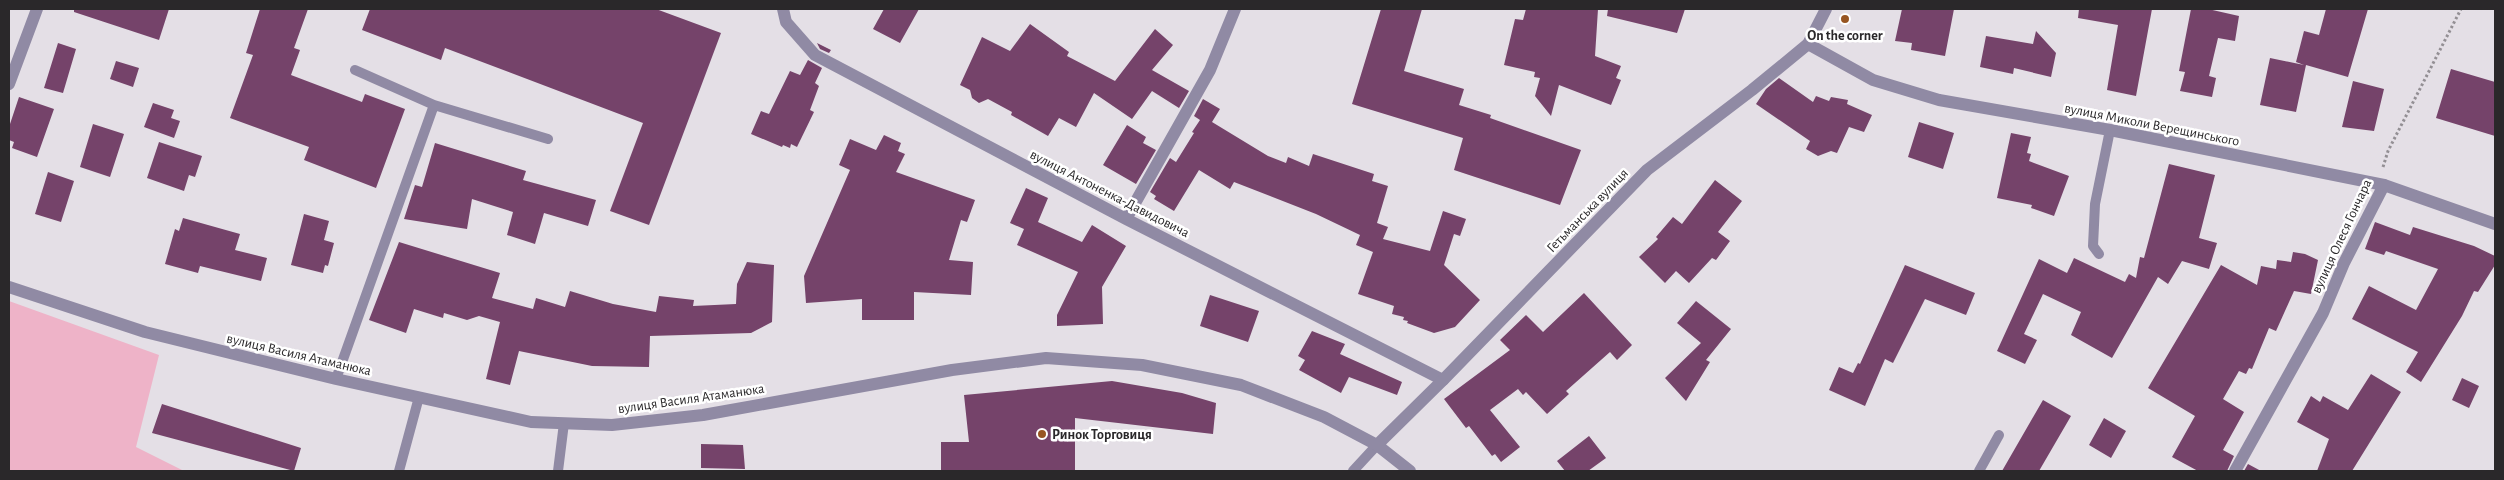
<svg xmlns="http://www.w3.org/2000/svg" width="2504" height="480" viewBox="0 0 2504 480" font-family="'Alegreya Sans',sans-serif">
  <style>
    .green { fill: #eeb3c8 }
    .building { fill: #75436a }
    .lines { fill: none; stroke-linecap: round; stroke-linejoin: round }
    .path { stroke: #938f94; stroke-width: 3; stroke-dasharray: 2.5 2.5; stroke-linecap: butt }
    .service { stroke: #908aa4; stroke-width: 10 }
    .minor { stroke: #908aa4; stroke-width: 12 }
    .tertiary { stroke: #908aa4; stroke-width: 12 }
    .poi-dot { fill: #975522; stroke: #fff; stroke-width: 2 }
    .labels { text-anchor: middle; stroke-width: 5; stroke-linejoin: round; paint-order: stroke }
    .poi-label { font-size: 14px; font-weight: bold; fill: #2a282a; stroke: #fff }
    .street-label { font-size: 14px; fill: #2a282a; stroke: #fff }
  </style>
  <rect width="100%" height="100%" fill="#e4dfe6"/>
  <!-- green -->
  <path class="green" d="M9,301L159,355L136,447L184,471H9Z"/>
  <!-- building -->
  <path class="building" d="M74,9H169L159,40L74,12Z
    M260,9H308L294,48L300,50L291,75L362,102L365,94L405,109L376,188L304,160L309,147L230,118L253,55L246,53Z
    M370,9H656L721,33L649,225L610,211L643,123L445,48L441,60L362,30Z
    M884,9H919L900,43L873,29Z
    M1381,9H1422L1404,71L1464,89L1459,105L1491,115L1490,118L1581,150L1560,205L1454,170L1463,138L1352,104Z
    M1526,9H1598L1595,56L1621,66L1616,78L1621,80L1611,105L1559,85L1551,116L1535,96L1540,78L1534,77L1535,72L1504,65L1515,19L1523,20Z
    M1608,9H1685L1677,33L1607,16Z
    M1902,9H1954L1945,56L1911,50L1912,43L1895,41Z
    M2079,9H2152L2136,96L2107,90L2118,25L2078,18Z
    M2191,9H2208L2239,16L2235,41L2218,38L2209,76L2216,78L2212,97L2180,91L2185,72L2179,71Z
    M2326,9H2368L2348,77L2306,65L2296,112L2260,105L2270,58L2304,65L2296,62L2304,31L2319,35Z
    M1030,24L1069,52L1067,56L1115,81L1155,29L1173,45L1152,70L1189,91L1179,108L1152,91L1132,119L1094,93L1076,127L1059,118L1048,136L1011,115L1012,112L988,99L979,103L972,98L970,90L960,85L982,37L1010,51Z
    M2036,31L2056,53L2051,77L2014,68L2013,74L1980,67L1986,36L2033,44Z
    M58,43L76,49L63,93L44,88Z
    M817,43L831,50L829,53L820,49Z
    M808,60L822,68L815,83L819,86L810,110L814,112L797,147L791,144L790,148L783,145L782,147L751,134L761,111L769,114L790,71L800,75Z
    M116,61L139,68L133,87L110,79Z
    M2451,69L2495,82V136L2436,118Z
    M1779,78L1813,102L1816,96L1829,101L1831,97L1848,100L1847,104L1872,115L1864,132L1849,127L1837,153L1831,151L1818,156L1806,149L1810,141L1756,104L1766,89Z
    M2353,81L2384,89L2374,131L2342,127Z
    M19,97L54,109L37,157L12,148L14,142L9,140V127Z
    M1203,99L1220,109L1212,122L1268,156L1286,163L1288,157L1309,166L1313,154L1374,174L1372,181L1388,186L1377,223L1388,227L1383,239L1430,251L1443,211L1466,219L1460,236L1454,234L1444,265L1480,300L1455,327L1434,333L1407,323L1408,321L1403,320L1404,317L1392,314L1394,306L1358,294L1373,252L1356,245L1360,235L1316,214L1234,182L1230,189L1199,170L1174,211L1154,199L1156,196L1150,192L1170,158L1176,162L1194,133L1192,132L1200,120L1194,116Z
    M153,103L174,110L171,118L180,121L174,138L144,127Z
    M1919,122L1954,133L1943,169L1908,157Z
    M93,124L124,134L110,177L80,167Z
    M1127,125L1146,137L1143,143L1156,150L1136,184L1103,165Z
    M2011,133L2031,137L2027,153L2031,154L2029,161L2069,176L2054,216L2031,208L2032,205L1997,198Z
    M884,135L901,143L898,151L905,154L896,172L975,200L967,222L961,220L949,260L973,262L971,295L914,292V320H862V299L806,303L804,276L850,170L839,165L850,139L876,150Z
    M159,142L202,156L195,177L189,175L184,191L147,178Z
    M435,143L526,171L523,180L596,200L588,226L544,213L535,244L507,235L513,212L472,199L467,229L404,219L415,185L422,187Z
    M2169,164L2215,175L2199,238L2217,243L2209,269L2182,261L2168,284L2158,277L2112,358L2071,335L2081,312L2043,294L2024,334L2037,340L2025,364L1997,351L2039,259L2067,273L2074,258L2125,282L2129,274L2136,278L2140,257L2144,258Z
    M48,172L74,181L61,222L35,214Z
    M1715,180L1742,201L1718,232L1730,241L1716,260L1712,258L1689,283L1676,271L1665,283L1639,257L1658,239L1656,237L1673,217L1682,224Z
    M1026,188L1048,198L1038,222L1082,242L1092,225L1126,246L1102,287L1103,324L1057,326V315L1078,272L1017,245L1024,229L1010,223Z
    M304,214L329,221L324,240L334,243L328,266L325,265L323,273L291,265Z
    M183,218L240,234L235,250L267,258L261,281L200,266L198,273L165,264L175,229L179,231Z
    M2375,222L2410,235L2413,227L2474,246L2495,256V265L2478,292L2474,291L2462,316L2421,382L2406,372L2418,352L2352,319L2369,286L2416,310L2438,269L2386,251L2384,255L2365,249Z
    M399,242L500,273L492,298L533,309L536,298L565,307L570,291L613,304L656,312L659,296L694,300L693,306L736,304L737,284L747,262L774,265L772,322L751,333L650,336L649,367L592,366L519,351L510,385L486,379L500,322L479,316L467,320L444,313L443,318L414,309L406,333L369,320Z
    M2293,252L2305,254L2318,260L2311,294L2294,291L2276,331L2269,328L2252,369L2249,368L2246,374L2239,371L2223,399L2244,412L2223,450L2234,456L2227,471H2198L2172,457L2195,416L2148,388L2221,265L2257,285L2261,266L2276,269L2277,260L2291,262Z
    M1905,265L1975,293L1966,315L1925,299L1893,363L1885,359L1865,406L1829,390L1839,367L1853,373L1858,363L1860,364Z
    M1584,293L1632,345L1617,360L1610,352L1566,391L1569,394L1547,414L1526,392L1523,395L1518,389L1490,410L1520,447L1501,462L1495,454L1492,456L1469,426L1466,428L1444,399L1510,350L1500,340L1526,315L1543,332Z
    M1210,295L1259,311L1248,342L1200,326Z
    M1696,301L1731,329L1706,360L1710,362L1686,401L1665,378L1701,343L1677,323Z
    M1312,331L1345,344L1340,354L1402,382L1397,395L1349,377L1341,393L1299,370L1305,360L1298,356Z
    M2371,374L2401,392L2352,471H2317L2329,439L2297,422L2311,396L2320,402L2323,396L2348,410Z
    M2462,378L2479,386L2469,408L2452,400Z
    M1112,381L1182,393L1216,403L1213,434L1075,418V471H941V442H969L964,395Z
    M2043,400L2071,416L2039,471H2002Z
    M162,404L301,448L294,471L152,433Z
    M2104,418L2126,431L2111,458L2089,445Z
    M1589,436L1606,458L1588,471H1565L1557,461Z
    M701,444L743,445L745,469L701,468Z
    M2248,464L2261,471H2244Z"/>
  <g class="lines">
    <!-- path -->
    <path class="path" d="M2383,167L2388,151L2461,9"/>
    <!-- service -->
    <path class="service" d="M355,70L434,105L548,139
      M2099,254L2093,246L2095,204L2110,130
      M336,379L434,105
      M399,471L419,397
      M558,471L564,423
      M1353,471L1377,445
      M1979,471L1999,435"/>
    <!-- minor -->
    <path class="minor" d="M783,9L786,22L815,55L1126,219L1443,380
      M9,84L37,9
      M1126,219L1210,70L1235,9
      M2235,471L2323,313L2344,263L2384,185"/>
    <!-- tertiary -->
    <path class="tertiary" d="M1808,44L1873,80L1939,100L2110,130L2384,185L2495,224
      M9,287L145,332L336,379L531,422L612,425L703,415L952,370L1046,358L1142,365L1241,385L1324,417L1377,445L1410,471
      M1377,445L1443,380L1647,170L1752,90L1808,44L1826,9"/>
  </g>
  <!-- markers -->
  <g class="poi-dot">
    <circle cx="1845" cy="19" r="5"/>
    <circle cx="1042" cy="434" r="5"/>
  </g>
  <g class="labels">
    <!-- poi labels -->
    <g class="poi-label">
      <text x="1845" y="40">On the corner</text>
      <text x="1052" y="439" text-anchor="start">Ринок Торговиця</text>
    </g>
    <!-- street labels -->
    <g class="street-label">
      <text transform="translate(2152 124) rotate(11)" y="5">вулиця Миколи Верещинського</text>
      <text transform="translate(1110 193) rotate(27)" y="5">вулиця Антоненка-Давидовича</text>
      <text transform="translate(1587 210) rotate(-46)" y="5">Гетьманська вулиця</text>
      <text transform="translate(2341 236) rotate(-65)" y="5">вулиця Олеся Гончара</text>
      <text transform="translate(299 354) rotate(13)" y="5">вулиця Василя Атаманюка</text>
      <text transform="translate(691 398) rotate(-8)" y="5">вулиця Василя Атаманюка</text>
    </g>
  </g>
  <!-- border -->
  <rect width="2504" height="480" fill="none" stroke="#2a282a" stroke-width="20"/>
</svg>
